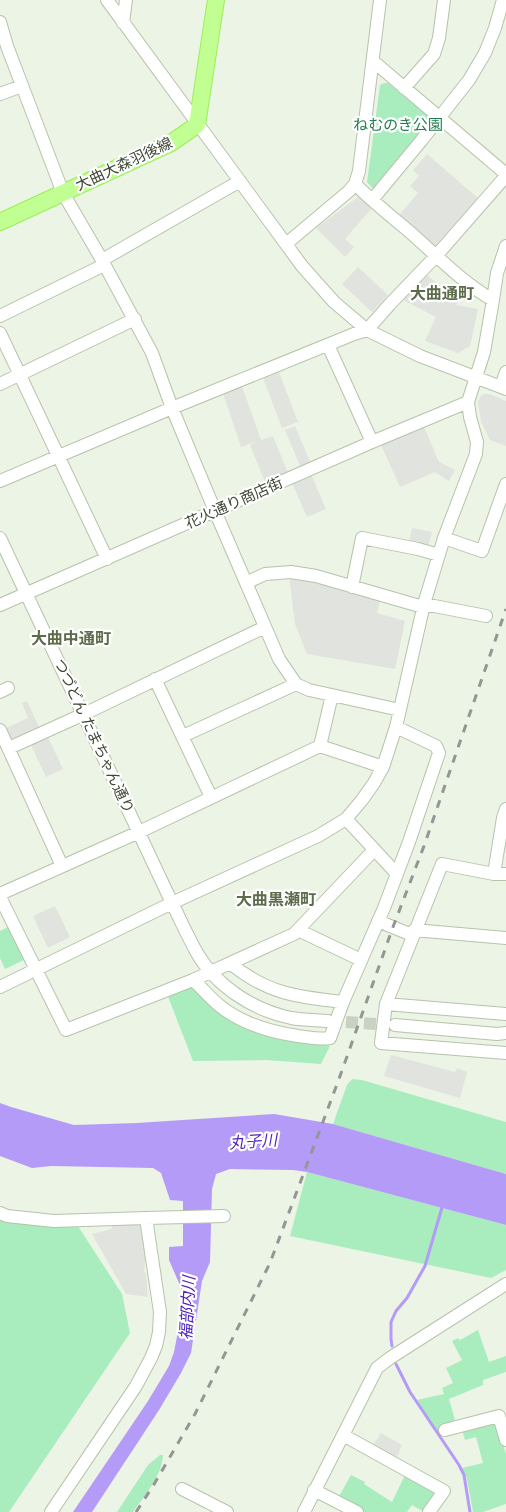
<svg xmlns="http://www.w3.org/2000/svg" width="506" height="1512" viewBox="0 0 506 1512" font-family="Arial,'Noto Sans JP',sans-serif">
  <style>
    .green { fill: #a9edbe }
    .parking { fill: #e1e4de }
    .water { fill: #b49bf7 }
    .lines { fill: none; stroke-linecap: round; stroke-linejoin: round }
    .stream { stroke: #b49bf7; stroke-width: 3 }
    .minor-tunnel { stroke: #c9d1c2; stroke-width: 12; stroke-dasharray: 12 6; stroke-linecap: butt }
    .minor-casing { stroke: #b6c3aa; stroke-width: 14 }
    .major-casing { stroke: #9aef58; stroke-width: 18 }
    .minor { stroke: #fff; stroke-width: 12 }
    .major { stroke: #c1ff93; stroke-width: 16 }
    .rail { stroke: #959595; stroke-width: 3; stroke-dasharray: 8 8; stroke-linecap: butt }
    .labels { text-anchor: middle; stroke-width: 4.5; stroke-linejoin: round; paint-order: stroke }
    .park-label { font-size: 15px; fill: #227e4f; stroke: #fff }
    .street-label { font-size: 15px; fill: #3e4734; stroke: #fff }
    .neighbourhood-label { font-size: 16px; font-weight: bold; fill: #5c6b4a; stroke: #fff }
    .water-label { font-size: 16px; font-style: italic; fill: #4f23bd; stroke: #fff }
  </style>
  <rect width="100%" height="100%" fill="#ecf4e5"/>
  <!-- green -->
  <path class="green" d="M384,83H388L433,120L375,191L367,182L380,85Z
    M10,926L25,956L24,960L5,969L0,958V931Z
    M190,986L275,1036L330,1046L321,1064L266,1060L193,1061L167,994Z
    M352,1079L362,1080L506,1122V1174L333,1124L347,1085Z
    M307,1172L506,1225V1270L491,1278L290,1236Z
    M0,1218L76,1223L122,1294L130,1333L9,1512H0Z
    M478,1330L489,1362L506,1356V1372L483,1380V1385L449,1399L455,1420L441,1427L443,1433L440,1436L417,1400L444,1394L442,1388L453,1383L446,1368L462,1360L452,1341L458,1338L460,1340Z
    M496,1423L506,1454V1504L483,1512H473L467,1479L462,1468L483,1463L476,1437L465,1440L462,1430Z
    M160,1455H163C162,1476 145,1495 133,1512H117L148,1465Z
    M351,1475L365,1482L364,1484L392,1502L405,1475L439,1492L424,1512L412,1505L407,1512H364L338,1498Z"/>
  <!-- parking -->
  <path class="parking" d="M427,154L478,198L436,247L399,215L418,193L410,186L419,176L413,170Z
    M358,197H362L373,207L345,239L354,247L345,257L316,228Z
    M358,267L388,295L372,312L342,284Z
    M427,275L459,301L456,305L478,309L470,346L458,353L425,341L436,317L403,300L406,294Z
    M279,372L298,422L282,428L263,378Z
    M242,386L261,440L273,436L288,473L265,482L250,445L258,441L241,447L223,393Z
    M484,394H490L506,401V446L490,440L481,422L478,402L481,396Z
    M295,426L311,464L301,468L285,430Z
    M424,427L439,462L455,470L449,481L435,472L400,487L381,445Z
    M311,474L326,509L307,517L292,483Z
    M412,528L432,532L428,547L409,543Z
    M289,576L306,578L381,598L377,613L405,621L395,669L307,654L295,624Z
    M27,701L40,729L15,741L10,739L4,729L28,718L22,703Z
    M48,737L63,769L46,777L31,745Z
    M55,906L70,937L48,948L33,916Z
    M391,1055L455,1072L457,1068L467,1072L460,1098L384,1076Z
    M112,1224H144L147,1261L145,1263L144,1272L146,1273L148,1297L126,1294L92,1234L108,1230L112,1228Z
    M381,1433L402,1445L398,1455L393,1460L371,1448Z"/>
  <!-- water -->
  <path class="water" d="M0,1103L11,1107L74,1125L137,1123L274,1114L333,1124L506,1174V1225L307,1172L293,1170L230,1169L216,1174L212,1189L210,1262L202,1281L191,1353L181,1373L159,1410L92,1512H73L148,1401L169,1366L174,1352L181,1316L182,1290L169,1260V1247L183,1246V1201L170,1200L161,1173L153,1168L51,1166L32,1168L0,1156Z"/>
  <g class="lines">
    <!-- stream -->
    <path class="stream" d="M392,1346L391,1339V1322L396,1311L407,1298L425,1266L443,1204
      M396,1364L410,1392L459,1465L464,1475L470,1512"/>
    <!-- minor-tunnel -->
    <path class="minor-tunnel" d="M328,1021L393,1025"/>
    <!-- minor casing -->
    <g class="minor-casing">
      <path id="minor" d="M107,0L302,266L334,302L367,330L420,356L506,389
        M0,22L7,46L63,193L102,260L152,353L172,408L215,511L279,659L296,684L309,690L400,710
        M123,23L126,0
        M373,61L506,174
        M404,88L434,54L439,38L444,0
        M0,94L22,86
        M355,184C373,202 392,217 411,233C437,256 463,283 493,300
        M372,200L421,141L469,80L485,53L495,28L503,0
        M286,244L349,191L355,184L359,171L380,0
        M102,260L240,181
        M0,316L104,265
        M0,333L107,559
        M328,345L372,442
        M0,384L135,319
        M501,387L506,372
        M0,481L172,408L354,334L367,330L390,304L436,256L506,176
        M0,538L172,903C180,919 188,937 197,953C216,986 253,1010 291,1018C303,1020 316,1020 328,1021
        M444,538L482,551L506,484
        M246,583L265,574L291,572L316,576L423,607
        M352,587L362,538L418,549L439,555
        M424,604L486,616
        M0,605L372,442L468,402
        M155,679L211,797
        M0,692L8,688
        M0,730L62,866
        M183,736L296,684
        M320,746L332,695
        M9,748L84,714L265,627
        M346,819L397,874
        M494,874L503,818L506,809
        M0,894L139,832L320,746L383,767
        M0,897L66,1030L193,980L294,934L374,850
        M378,921L412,935
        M298,930L361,960
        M414,930L506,938
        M193,980C202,988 210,998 220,1006C241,1023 271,1032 298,1036C308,1037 319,1040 330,1038L343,1002C298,997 267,994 230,963
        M0,987L172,903L318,836L346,819L362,800L374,783L383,767L396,727L424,604L444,538L476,454L477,442L470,417L468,402L484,352L493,300L497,273L506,246
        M343,1002L384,908L409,842L439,753L436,746L396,727
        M386,1004L442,864L494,874H506
        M506,1014L386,1004L381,1043L506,1053
        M395,1025L497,1034L506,1033
        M0,1213L7,1216L54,1221L146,1218L160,1312L159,1332L156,1346L151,1358L136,1386L51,1512
        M146,1218L224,1216
        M445,1430L499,1416L506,1440
        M343,1435L444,1491L429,1512
        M182,1489L227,1512
        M314,1490L357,1512
        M304,1512L377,1368L390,1358L506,1284"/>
    </g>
    <!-- major casing -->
    <g class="major-casing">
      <path id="major" d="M0,222L171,143L197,125L216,0"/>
    </g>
    <!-- minor -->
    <use href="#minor" class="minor"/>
    <!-- major -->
    <use href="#major" class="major"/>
    <!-- rail -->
    <path class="rail" d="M136,1512L153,1486L195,1414L270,1263L339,1079L393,927L424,846L506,609"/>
  </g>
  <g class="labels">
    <!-- park labels -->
    <g class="park-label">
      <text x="398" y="130">ねむのき公園</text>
    </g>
    <!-- street labels -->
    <g class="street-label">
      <text transform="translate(124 164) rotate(-25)" y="5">大曲大森羽後線</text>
      <text transform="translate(234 503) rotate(-24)" y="5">花火通り商店街</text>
      <text transform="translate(94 736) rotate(65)" y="5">つづどん たまちゃん通り</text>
    </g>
    <!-- neighbourhood labels -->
    <g class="neighbourhood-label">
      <text x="442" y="299">大曲通町</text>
      <text x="71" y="644">大曲中通町</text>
      <text x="276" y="905">大曲黒瀬町</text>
    </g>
    <!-- water labels -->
    <g class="water-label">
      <text transform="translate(253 1141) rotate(-4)" y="6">丸子川</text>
      <text transform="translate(187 1308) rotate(-87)" y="6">福部内川</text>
    </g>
  </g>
</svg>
